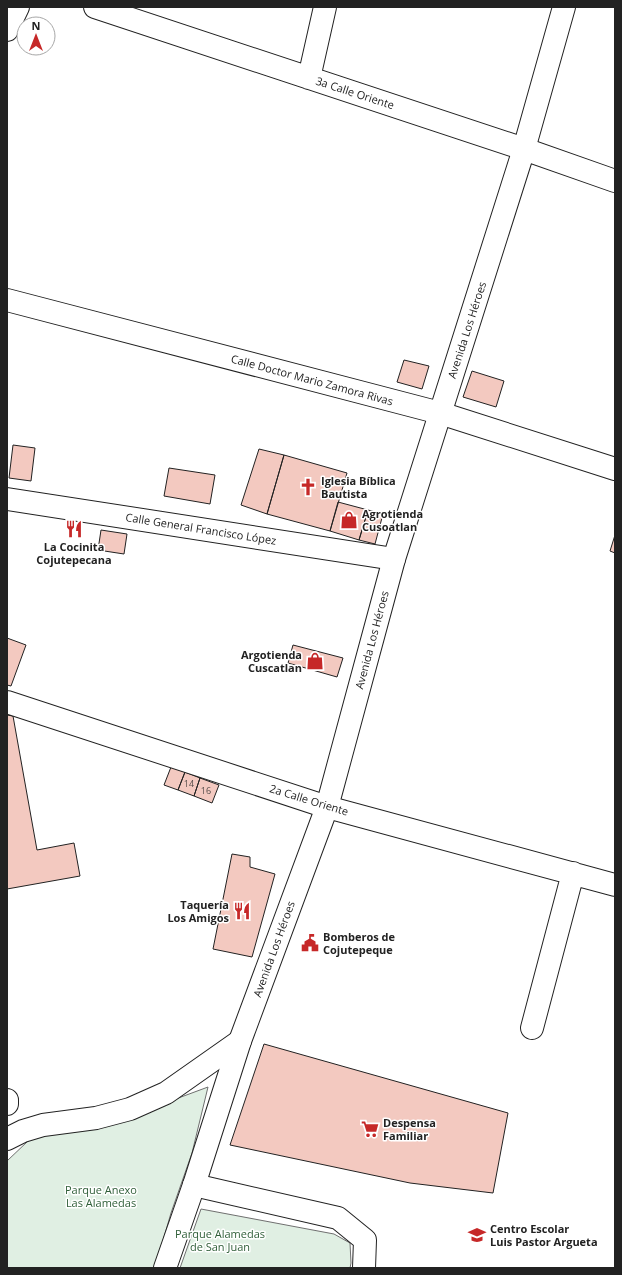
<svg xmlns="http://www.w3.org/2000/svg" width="622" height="1275" viewBox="0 0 622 1275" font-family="'Open Sans',sans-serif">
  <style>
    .park { fill: #e0efe3; stroke: #6f6f6f }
    .building { fill: #f3c9c0; stroke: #222 }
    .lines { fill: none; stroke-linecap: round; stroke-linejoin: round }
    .minor-casing { stroke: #222; stroke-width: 24 }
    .major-casing { stroke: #222; stroke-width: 24 }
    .minor { stroke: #fff; stroke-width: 22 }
    .major { stroke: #fff; stroke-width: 22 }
    .labels { text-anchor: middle; stroke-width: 3; stroke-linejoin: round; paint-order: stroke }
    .number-label { font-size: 9px; fill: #564c4a }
    .street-label { font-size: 11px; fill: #222; stroke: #fff }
    .poi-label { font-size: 11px; font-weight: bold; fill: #222; stroke: #fff; text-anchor: start }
    .park-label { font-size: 11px; fill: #2f5e38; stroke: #fff }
  </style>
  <rect width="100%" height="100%" fill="#fff"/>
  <!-- park -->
  <path class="park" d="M208,1087L192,1153L171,1213L155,1268H7V1161L28,1141L63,1129L130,1116Z
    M201,1209L334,1234L350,1243L351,1263L350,1268H180Z"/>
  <!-- building -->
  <path class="building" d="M404,360L429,366L422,389L397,382Z
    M472,371L504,381L496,407L463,397Z
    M13,445L35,448L31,481L9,478Z
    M259,449L284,455L267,514L241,505Z
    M284,455L347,473L330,531L267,514Z
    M169,468L215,475L210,504L164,496Z
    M338,502L368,510L359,540L330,531Z
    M368,510L383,514L375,544L359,540Z
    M101,530L127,534L124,554L98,550Z
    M615,535V553L610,551Z
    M7,638L26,645L11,686L7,685Z
    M293,645L343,658L337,677L288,663Z
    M7,715L13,716L37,850L74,843L80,876L7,889Z
    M171,767L185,772L178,790L164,785Z
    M185,772L200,778L194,796L178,790Z
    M200,778L219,785L212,803L194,796Z
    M232,854L250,857V867L275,874L252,957L213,949Z
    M264,1044L508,1113L493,1193L410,1183L230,1145Z"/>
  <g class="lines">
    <!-- minor casing -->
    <g class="minor-casing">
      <path id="minor" d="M95,7L524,149L615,181
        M7,30L18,7
        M309,78L325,7
        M7,300L440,413L615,469
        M7,499L394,559
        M7,702L327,807L615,885
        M532,1028L573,873
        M7,1100V1104
        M7,1139L23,1131L43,1125L96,1118L130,1109L166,1093L240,1041
        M194,1185L338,1218L365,1240L364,1268"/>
    </g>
    <!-- major casing -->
    <g class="major-casing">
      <path id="major" d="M165,1268L194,1185L240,1041L327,807L394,559L524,149L564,7"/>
    </g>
    <!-- minor -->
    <use href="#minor" class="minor"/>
    <!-- major -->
    <use href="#major" class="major"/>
  </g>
  <!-- icons -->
  <defs>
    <g id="church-bare" transform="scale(1.38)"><path d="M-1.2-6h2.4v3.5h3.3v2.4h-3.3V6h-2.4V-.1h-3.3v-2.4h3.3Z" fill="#c62828" stroke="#fff" stroke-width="2.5" paint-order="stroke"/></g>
    <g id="shop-bare" transform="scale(1.38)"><path d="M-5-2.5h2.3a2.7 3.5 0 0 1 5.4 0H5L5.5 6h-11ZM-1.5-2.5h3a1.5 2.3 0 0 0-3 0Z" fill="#c62828" stroke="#fff" stroke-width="2.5" paint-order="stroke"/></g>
    <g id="restaurant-bare" transform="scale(1.38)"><path d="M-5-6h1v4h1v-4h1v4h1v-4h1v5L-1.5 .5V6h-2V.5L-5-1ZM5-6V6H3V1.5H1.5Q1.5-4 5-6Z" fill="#c62828" stroke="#fff" stroke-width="2.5" paint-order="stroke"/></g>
    <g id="civic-bare" transform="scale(1.38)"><path d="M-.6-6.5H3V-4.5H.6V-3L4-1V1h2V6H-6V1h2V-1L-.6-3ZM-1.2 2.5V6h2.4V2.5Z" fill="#c62828" stroke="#fff" stroke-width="2.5" paint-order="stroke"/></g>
    <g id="supermarket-bare" transform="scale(1.38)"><path d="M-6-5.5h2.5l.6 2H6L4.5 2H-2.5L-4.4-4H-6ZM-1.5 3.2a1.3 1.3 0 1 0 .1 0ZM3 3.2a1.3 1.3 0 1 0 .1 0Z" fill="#c62828" stroke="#fff" stroke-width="2.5" paint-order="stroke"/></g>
    <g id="school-bare" transform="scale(1.38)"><path d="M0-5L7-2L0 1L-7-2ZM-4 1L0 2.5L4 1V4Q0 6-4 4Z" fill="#c62828" stroke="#fff" stroke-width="2.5" paint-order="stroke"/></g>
  </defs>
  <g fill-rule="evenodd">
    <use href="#church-bare" x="308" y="487"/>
    <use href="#shop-bare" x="349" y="520"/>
    <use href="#restaurant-bare" x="74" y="529"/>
    <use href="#shop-bare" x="315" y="661"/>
    <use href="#restaurant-bare" x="242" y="911"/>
    <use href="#civic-bare" x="310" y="943"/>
    <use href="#supermarket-bare" x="370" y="1129"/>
    <use href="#school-bare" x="477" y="1235"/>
  </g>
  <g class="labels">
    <!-- number labels -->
    <g class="number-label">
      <text x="189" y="787">14</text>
      <text x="206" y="794">16</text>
    </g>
    <!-- street labels -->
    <g class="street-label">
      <text transform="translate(355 93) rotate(18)" y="4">3a Calle Oriente</text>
      <text transform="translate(467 330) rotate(-72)" y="4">Avenida Los Héroes</text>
      <text transform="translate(312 380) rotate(15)" y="4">Calle Doctor Mario Zamora Rivas</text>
      <text transform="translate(201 529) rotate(9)" y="4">Calle General Francisco López</text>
      <text transform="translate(372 640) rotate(-75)" y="4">Avenida Los Héroes</text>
      <text transform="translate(309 800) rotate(17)" y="4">2a Calle Oriente</text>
      <text transform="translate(274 949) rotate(-70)" y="4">Avenida Los Héroes</text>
    </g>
    <!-- poi labels -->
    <g class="poi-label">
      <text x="321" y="485">Iglesia Bíblica<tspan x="321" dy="13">Bautista</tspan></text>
      <text x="362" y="518">Agrotienda<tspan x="362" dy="13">Cusoatlan</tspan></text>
      <text x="74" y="551" text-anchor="middle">La Cocinita<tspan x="74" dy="13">Cojutepecana</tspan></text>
      <text x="302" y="659" text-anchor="end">Argotienda<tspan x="302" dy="13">Cuscatlan</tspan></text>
      <text x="229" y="909" text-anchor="end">Taquería<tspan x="229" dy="13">Los Amigos</tspan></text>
      <text x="323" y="941">Bomberos de<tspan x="323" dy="13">Cojutepeque</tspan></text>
      <text x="383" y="1127">Despensa<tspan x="383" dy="13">Familiar</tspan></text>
      <text x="490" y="1233">Centro Escolar<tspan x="490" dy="13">Luis Pastor Argueta</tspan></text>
    </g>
    <!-- park labels -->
    <g class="park-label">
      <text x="101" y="1194">Parque Anexo<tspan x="101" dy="13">Las Alamedas</tspan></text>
      <text x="220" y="1238">Parque Alamedas<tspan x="220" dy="13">de San Juan</tspan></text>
    </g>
  </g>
  <!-- border -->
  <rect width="622" height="1275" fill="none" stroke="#222222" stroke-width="16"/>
  <!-- north arrow -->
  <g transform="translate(36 36)"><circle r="19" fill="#ffffff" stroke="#a7a7a7"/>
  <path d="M0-3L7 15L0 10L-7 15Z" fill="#c62828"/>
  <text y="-6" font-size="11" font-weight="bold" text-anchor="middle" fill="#222222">N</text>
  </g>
</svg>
